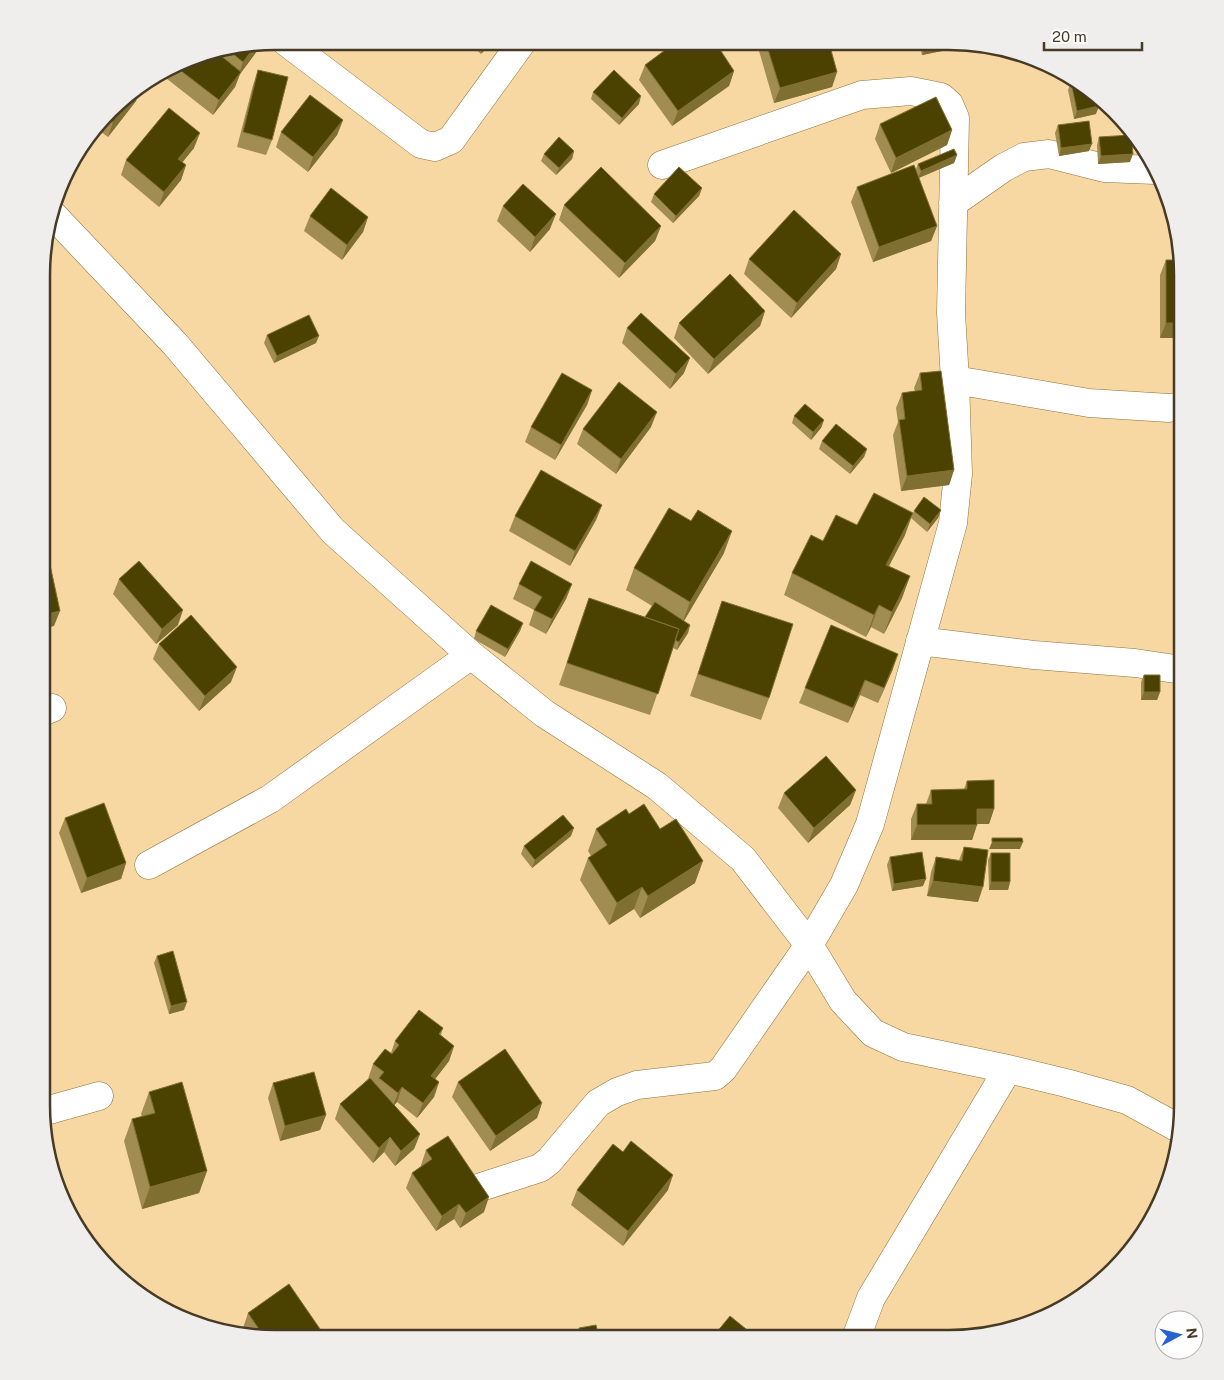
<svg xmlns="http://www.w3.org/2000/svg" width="1224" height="1380" viewBox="0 0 1224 1380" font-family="'Public Sans',sans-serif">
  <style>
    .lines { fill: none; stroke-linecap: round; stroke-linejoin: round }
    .minor-casing { stroke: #8d713e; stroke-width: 29 }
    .minor { stroke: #fff; stroke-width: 28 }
    .wall { fill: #a18d52 }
    .shaded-wall { fill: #7f6f31 }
    .building { fill: #4b4201; stroke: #7f6f31 }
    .rim { fill: none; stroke: #483b25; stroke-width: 2.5 }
  </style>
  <rect width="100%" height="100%" fill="#f7d8a2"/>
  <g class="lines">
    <!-- minor casing -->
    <g class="minor-casing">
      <path id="minor" d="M285,41L421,144L435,147L451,140L522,42
        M953,203L1003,168L1024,157L1049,154L1104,168L1155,170
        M53,215L175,344L333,531L471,655L545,714L657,786L743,859L809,945L843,1001L873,1033L903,1047L1008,1069L1066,1083L1127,1100L1180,1129
        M955,380L1089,403L1169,408L1182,406
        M920,641L1034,655L1135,663L1182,670
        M42,712L52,708
        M149,865L270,799L471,655
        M42,1112L99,1096
        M481,1187L540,1168L549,1161L598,1103L617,1092L637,1085L715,1076L723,1069L809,945L844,885L870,824L953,523L958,474L955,380L951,313L955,118L949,104L941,97L911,91L862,95L662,165
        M856,1338L871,1298L1008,1069"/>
    </g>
    <!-- minor -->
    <use href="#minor" class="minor"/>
  </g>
  <!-- wall -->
  <path class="wall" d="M371,42H387L383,48Z
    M468,42H492L481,54Z
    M262,43L260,47L240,74L235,87L213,115L162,75L199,54Z
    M758,43H829L837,72L832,87L774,103L757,44Z
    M919,43H954L952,49L922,55Z
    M645,65L734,71L729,86L672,126L639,80Z
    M258,70L272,140L266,155L237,147L253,85Z
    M1071,82L1096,114L1074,119L1068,90Z
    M140,88L136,101L108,137L97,129L121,99Z
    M593,92L639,104L619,125L591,99Z
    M343,120L337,135L308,172L276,147L281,132Z
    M880,124L952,130L947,145L891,173L875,139Z
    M1058,125L1089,151L1059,156L1055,133Z
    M1099,137L1130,162L1098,164L1097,145Z
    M194,148L182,162L186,165L181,180L159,207L121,175L126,160Z
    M574,151L572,159L556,175L541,161L544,154Z
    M957,155L954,163L919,178L937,226L931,241L873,262L851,202L857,187L916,169L918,164Z
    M702,188L699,196L673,223L651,202L654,194Z
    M564,205L661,226L655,241L619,278L559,220Z
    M503,206L550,229L530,252L497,221Z
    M310,216L368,217L363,232L342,260L304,231Z
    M841,254L836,269L791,318L744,274L749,259Z
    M1166,260L1182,338H1160V275Z
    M765,311L760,326L708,374L674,338L679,323Z
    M627,328L684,373L670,389L622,343Z
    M267,335L316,343L274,363L264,343Z
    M920,373L954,470L949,485L901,491L893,435L898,422L896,408L902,393L915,391L914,388Z
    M592,390L587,405L555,460L525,442L531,427Z
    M794,416L824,420L821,428L811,440L792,423Z
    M651,427L616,474L577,444L583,429Z
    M822,441L867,449L864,457L850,474L819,449Z
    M602,505L596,520L570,566L509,531L515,516Z
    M941,510L938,518L927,532L911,518L914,511Z
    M857,525L905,535L889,566L910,576L902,598L884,634L871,627L866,637L784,595L792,573Z
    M724,553L684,621L690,625L688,633L677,650L673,648L650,715L559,685L589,598L645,617L652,606L626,590L634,568Z
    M119,579L178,625L156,644L113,594Z
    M519,584H572L566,599L546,634L529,625L534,610L513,599Z
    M722,601L769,698L761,720L690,696Z
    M523,623L520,631L505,657L474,639L476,631Z
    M159,644L231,682L199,711L153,659Z
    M893,669L878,703L860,695L848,723L799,703L805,688Z
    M1144,675L1160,692L1157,700H1141V682Z
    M967,781L994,809L989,824H977L972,840H911V819L917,804H926L931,790L964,789Z
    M856,790L850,805L808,843L778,808L784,793Z
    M629,814L695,883L640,918L634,909L609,925L580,880L588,858L591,856L588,851L596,829Z
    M65,818L126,863L121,879L81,893L59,833Z
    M571,836L532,868L521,854L524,846Z
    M964,847L978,902L927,896L931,872L936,857L959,860Z
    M991,853L1010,882L1008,890H989L988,860Z
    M890,857L923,886L892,891L887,865Z
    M157,956L184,1010L169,1014L154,963Z
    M443,1028L441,1035L454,1046L449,1061L435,1079L439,1082L434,1097L417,1118L397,1102L394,1105L420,1134L414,1149L395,1166L384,1152L373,1163L335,1119L340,1104L368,1079L373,1064L391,1053L395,1041Z
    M458,1082L542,1103L537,1118L490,1151L452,1097Z
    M273,1083L326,1115L320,1130L280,1141L268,1098Z
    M149,1092L207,1171L199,1193L142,1209L124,1141L132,1119L142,1117L141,1114Z
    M426,1150L484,1212L460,1228L454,1219L436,1231L406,1188L412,1173L421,1166V1165Z
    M623,1152L668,1190L623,1246L571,1205L577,1190Z
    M248,1313L317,1338H260L247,1334L243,1328Z
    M579,1328L599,1338H577V1335Z"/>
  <!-- shaded-wall -->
  <path class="shaded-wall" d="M486,42H492L481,54Z
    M262,43L260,47L240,74L235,87L213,115L219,100L239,74L243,62L257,44Z
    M948,43H954L952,49L922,55L925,48Z
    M734,71L729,86L672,126L678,111Z
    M837,72L832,87L774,103L780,88Z
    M140,88L136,101L108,137L113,122Z
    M641,96L639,104L619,125L622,118Z
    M1099,106L1096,114L1074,119L1077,111Z
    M343,120L337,135L308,172L313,157Z
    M952,130L947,145L891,173L896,158Z
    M200,133L194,148L173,174L178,159Z
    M1092,144L1089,151L1059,156L1061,148Z
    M574,151L572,159L556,175L559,168Z
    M1133,154L1130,162L1098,164L1101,156Z
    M957,155L954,163L918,178L921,171Z
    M186,165L181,180L159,207L164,192Z
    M702,188L699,196L673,223L676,216Z
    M556,214L550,229L530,252L535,237Z
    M368,217L363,232L342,260L347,245Z
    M661,226L655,241L619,278L625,263Z
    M937,226L931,241L873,262L879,247Z
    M841,254L836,269L791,318L797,303Z
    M765,311L760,326L708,374L714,359Z
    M1166,323H1182V338H1160Z
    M319,336L316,343L274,363L277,356Z
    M690,358L684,373L670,389L676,374Z
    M592,390L587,405L555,460L561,445Z
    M657,412L651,427L616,474L621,459Z
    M824,420L821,428L811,440L813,432Z
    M867,449L864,457L850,474L853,466Z
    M954,470L949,485L901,491L907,476Z
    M602,505L596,520L570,566L575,551Z
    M941,510L938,518L927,532L930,524Z
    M913,513L905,535L878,587L886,565Z
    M732,531L724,553L682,624L690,602Z
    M910,576L902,598L884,634L892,612Z
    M572,584L566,599L546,634L552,619Z
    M879,605L871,627L866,637L874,615Z
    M183,610L178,625L156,644L162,629Z
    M60,611L54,626L43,629V615Z
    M523,623L520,631L505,657L508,649Z
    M690,625L688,633L677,650L679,642Z
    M898,654L893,669L878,703L884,688Z
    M237,667L231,682L199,711L205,696Z
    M865,680L860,695L848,723L853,708Z
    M1144,692H1160L1157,700H1141Z
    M856,790L850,805L808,843L814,828Z
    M977,809H994L989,824H971Z
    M917,825H977L972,840H911Z
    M574,828L571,836L532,868L535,860Z
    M992,842H1023L1020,849H989Z
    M703,861L695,883L640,918L648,896Z
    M126,863L121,879L81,893L87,878Z
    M926,879L923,886L892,891L894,884Z
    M933,881L983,887L978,902L927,896Z
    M991,882H1010L1008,890H989Z
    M642,887L634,909L609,925L617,903Z
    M187,1002L184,1010L169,1014L171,1006Z
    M454,1046L449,1061L426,1091L431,1076Z
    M439,1082L434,1097L417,1118L423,1103Z
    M402,1087L397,1102L392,1108L398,1093Z
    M542,1103L537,1118L490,1151L496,1136Z
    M326,1115L320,1130L280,1141L285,1126Z
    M420,1134L414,1149L395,1166L401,1151Z
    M390,1137L384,1152L373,1163L379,1148Z
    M207,1171L199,1193L142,1209L150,1187Z
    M673,1175L668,1190L623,1246L628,1231Z
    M489,1197L484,1212L460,1228L466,1213Z
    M459,1204L454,1219L436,1231L442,1216Z
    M320,1329L317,1338H307Z"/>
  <!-- building -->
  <path class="building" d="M676,42H715L734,71L678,111L645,65Z
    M766,43H829L837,72L780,88Z
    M924,43H948L925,48Z
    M257,44L243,62L227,49Z
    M215,51L241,72L219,100L176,67L199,54Z
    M258,70L288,77L272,140L243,132Z
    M614,70L641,96L622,118L593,92Z
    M1075,81L1098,103L1099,106L1077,111L1071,82Z
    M139,89L113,122L106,117L121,99Z
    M310,95L343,120L313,157L281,132Z
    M936,97L952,130L896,158L880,124Z
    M169,108L200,133L178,159L186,165L164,192L126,160Z
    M1089,121L1092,144L1061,148L1058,125Z
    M1131,135L1133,154L1101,156L1099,137Z
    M559,137L574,151L559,168L544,154Z
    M954,149L957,155L921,171L918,164Z
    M914,165L937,226L879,247L857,187Z
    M601,167L661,226L625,263L564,205Z
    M679,167L702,188L676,216L654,194Z
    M523,184L556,214L535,237L503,206Z
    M331,188L368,217L347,245L310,216Z
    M794,210L841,254L797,303L749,259Z
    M1166,260H1182V323H1166Z
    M730,274L765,311L714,359L679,323Z
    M641,313L690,358L676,374L627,328Z
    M309,315L319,336L277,356L267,335Z
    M941,371L954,470L907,476L899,420L905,419L902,393L922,390L920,373Z
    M562,373L592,390L561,445L531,427Z
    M619,382L657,412L621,459L583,429Z
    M805,404L824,420L813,432L794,416Z
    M836,424L867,449L853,466L822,441Z
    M541,470L602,505L575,551L515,516Z
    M874,493L913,513L886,565L910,576L892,612L879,605L874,615L792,573L811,535L823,541L836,515L857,525Z
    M924,497L941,510L930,524L914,511Z
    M669,508L691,521L698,510L732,531L690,602L634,568Z
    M47,551L60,611L43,615V552Z
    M139,561L183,610L162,629L119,579Z
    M531,561L572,584L552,619L534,610L542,597L519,584Z
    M589,598L679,629L658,694L567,663Z
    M722,601L793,624L769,698L698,674Z
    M655,602L690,625L679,642L675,640L679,629L645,617Z
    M491,605L523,623L508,649L476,631Z
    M191,615L237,667L205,696L159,644Z
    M831,625L898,654L884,688L865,680L853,708L805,688Z
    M1144,675H1160V692H1144Z
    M826,756L856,790L814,828L784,793Z
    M994,780V809H977V825H917V804H932L931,790L967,789V781Z
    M104,803L126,863L87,878L65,818Z
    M644,804L660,829L676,819L703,861L648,896L642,887L617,903L588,858L607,845L596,829L626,809L629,814Z
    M563,815L574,828L535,860L524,846Z
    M992,838H1022L1023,842H992Z
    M964,847L988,850L983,887L933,881L936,857L962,861Z
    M922,852L926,879L894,884L890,857Z
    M991,853H1010V882H991Z
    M173,951L187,1002L171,1006L157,956Z
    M419,1010L443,1028L439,1034L454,1046L431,1076L439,1082L423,1103L402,1087L398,1093L379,1078L384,1072L373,1064L385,1049L392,1054L399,1045L395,1041Z
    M505,1049L542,1103L496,1136L458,1082Z
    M314,1072L326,1115L285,1126L273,1083Z
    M370,1078L420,1134L401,1151L390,1137L379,1148L340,1104Z
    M182,1082L207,1171L150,1187L132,1119L155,1113L149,1092Z
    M448,1136L489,1197L466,1213L459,1204L442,1216L412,1173L432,1159L426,1150Z
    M631,1141L673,1175L628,1231L577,1190L613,1144L623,1152Z
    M289,1284L320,1329L307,1338H265L248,1313Z
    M730,1316L757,1338H712Z
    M596,1325L599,1338H581L579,1328Z"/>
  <!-- crop -->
  <path d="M0 0H1224V1380H0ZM275 50H949A225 225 0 0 1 1174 275V1105A225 225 0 0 1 949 1330H275A225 225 0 0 1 50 1105V275A225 225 0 0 1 275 50Z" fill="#efeeed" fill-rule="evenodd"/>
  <path class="rim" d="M275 50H949A225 225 0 0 1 1174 275V1105A225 225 0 0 1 949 1330H275A225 225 0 0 1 50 1105V275A225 225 0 0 1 275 50Z"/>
  <!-- north arrow -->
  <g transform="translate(1179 1335) rotate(83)"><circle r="24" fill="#fefefe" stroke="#b5b0a7"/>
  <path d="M0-4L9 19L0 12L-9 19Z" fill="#2762cf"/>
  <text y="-8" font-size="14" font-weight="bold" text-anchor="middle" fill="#483b25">N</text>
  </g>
  <!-- scale -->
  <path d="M1044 42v8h98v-8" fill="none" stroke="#483b25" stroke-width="2.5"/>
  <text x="1052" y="42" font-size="15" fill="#483b25" stroke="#fefefe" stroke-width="4" paint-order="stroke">20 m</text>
</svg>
